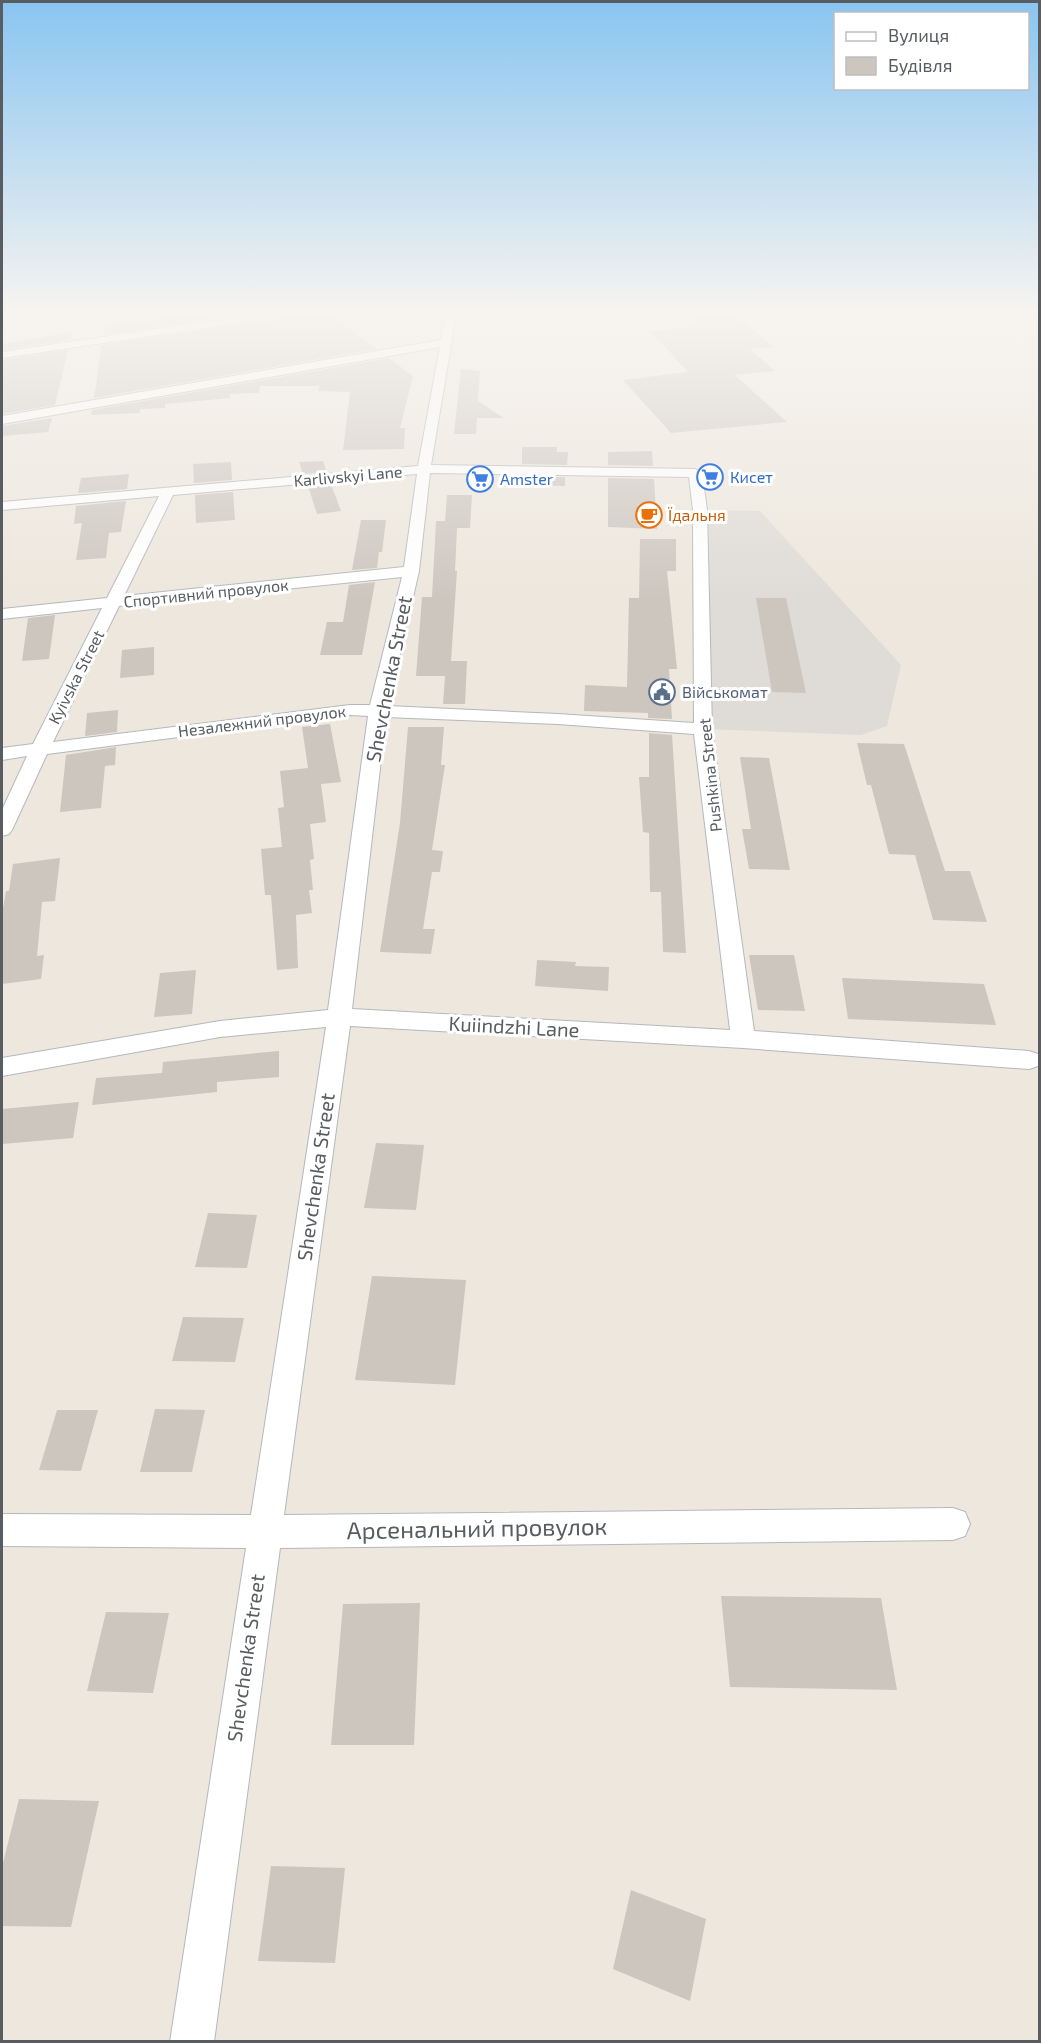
<svg xmlns="http://www.w3.org/2000/svg" width="1041" height="2043" viewBox="0 0 1041 2043" font-family="'Exo 2',sans-serif">
  <style>
    .industrial { fill: #dfdbd6 }
    .building { fill: #ccc6bf }
    .lines { fill: none; stroke-linecap: round; stroke-linejoin: round }
    .street-casing { stroke: #b4b8bd; stroke-width: 2 }
    .street { fill: #fff; fill-rule: evenodd }
    .labels { text-anchor: middle; stroke-width: 6; stroke-linejoin: round; paint-order: stroke }
    .far-street-label { font-size: 16px; fill: #575d61; stroke: #fff }
    .far-shop-label { font-size: 16px; fill: #366cbe; stroke: #fff; text-anchor: start }
    .far-food-label { font-size: 16px; fill: #c56008; stroke: #fff; text-anchor: start }
    .far-service-label { font-size: 16px; fill: #4e5e75; stroke: #fff; text-anchor: start }
    .street-label { font-size: 20px; fill: #575d61; stroke: #fff }
    .near-street-label { font-size: 24px; fill: #575d61; stroke: #fff }
  </style>
  <rect width="100%" height="100%" fill="#ede7dd"/>
  <!-- industrial -->
  <path class="industrial" d="M700,510L760,511L901,665L887,726L861,735L703,729Z"/>
  <!-- building -->
  <path class="building" d="M178,315L228,316L104,335L105,327Z
    M293,315H330L377,349L94,398L102,345L271,320Z
    M689,315H734L774,347L750,349L775,371L735,375L787,422L671,433L623,380L688,372L650,331L702,326Z
    M72,332L71,340L2,350V344Z
    M68,350L55,405L2,414V360Z
    M389,358L413,376L400,428H405L404,449L343,450L350,392L318,391L320,386H260L259,393L230,394V398L165,404V408L140,409V413L91,415L92,410Z
    M461,369L480,371L478,401L504,418H477L476,434H454Z
    M52,418L48,432L2,436V426Z
    M522,447H557V452H568L567,465L522,464Z
    M652,451L653,466L608,465V452Z
    M323,461L327,472L303,474L299,462Z
    M231,462L232,480L194,483L193,464Z
    M129,474L127,489L78,493L81,478Z
    M522,477H565V486L522,485Z
    M608,478L654,479L657,529L608,527Z
    M331,484L341,511L317,514L308,486Z
    M233,492L235,520L196,523L195,495Z
    M447,495H472L470,528H457L455,571H457L451,661H467L465,704H443L445,676H416L422,597H432L436,521H445Z
    M126,501L121,532L109,533L106,558L76,560L82,523L74,524L76,506Z
    M361,520H386L382,552H379L377,568L352,570Z
    M640,539H676V571H667L677,669H669L672,719L648,718V713L584,711L585,685L627,687L629,598H639Z
    M375,582L362,655H320L327,622H343L349,585Z
    M756,598H786L806,693L772,692Z
    M55,615L49,659L22,661L28,618Z
    M154,647V675L120,678L122,650Z
    M118,710L117,732L85,736L87,713Z
    M330,724L341,782L321,784L326,822L310,824L314,859L310,860L313,890H309L312,913L296,915L298,968L277,970L271,895H265L261,849L282,847L278,808L284,807L280,771L308,768L302,727Z
    M408,727H444L441,765H445L432,850L443,851L440,872H432L423,929H435L431,954L380,952L400,823Z
    M649,733L672,735L686,953L663,952L661,892H650L649,833L643,832L639,777H649Z
    M857,743L904,744L945,871H970L987,922L933,920L915,855L889,854L871,785H867Z
    M116,747L115,765L105,766L101,808L60,812L66,755Z
    M740,757L769,758L790,870L749,869L742,829H751Z
    M60,858L55,901L42,902L37,956L44,955L41,979L2,984V914L6,891H9L13,864Z
    M749,955H794L805,1011L758,1010Z
    M537,960L576,962L575,966L609,967L608,991L535,986Z
    M196,970L192,1014L154,1017L160,973Z
    M842,978L984,984L996,1025L848,1019Z
    M279,1051V1077L217,1082V1092L92,1105L96,1078L162,1073L163,1062Z
    M79,1102L73,1138L2,1144V1109Z
    M376,1143L424,1145L416,1210L364,1208Z
    M208,1213L257,1215L247,1268L195,1267Z
    M372,1276L466,1280L455,1385L355,1380Z
    M183,1317L244,1318L235,1362L172,1361Z
    M155,1409L205,1410L192,1472H140Z
    M57,1410H98L81,1471L39,1470Z
    M721,1596L881,1598L897,1690L730,1687Z
    M420,1603L414,1745H331L343,1604Z
    M106,1612L169,1613L153,1693L87,1691Z
    M19,1799L99,1801L71,1927L2,1926V1867Z
    M271,1866L345,1868L335,1963L258,1961Z
    M631,1890L706,1919L690,2001L613,1969Z"/>
  <g class="lines">
    <!-- street casing -->
    <g class="street-casing">
      <path id="street" d="M252,315H276L271,318L2,358V352Z
        M446,315H456L431,465L695,469L702,473L707,510L712,729L754,1031L1029,1051L1038,1054L1040,1063L1038,1066L1029,1069L743,1048L350,1026L284,1515L953,1508L965,1512L970,1524L965,1536L953,1540L280,1548L214,2042H170L246,1548L2,1546V1514L251,1515L326,1027L220,1037L2,1076V1058L220,1021L328,1010L368,716L350,715L47,754L12,830L9,834L2,836V810L27,756L2,760V748L33,744L102,608L2,619V609L107,598L159,496L2,510V502L418,466L440,347L2,424V416L441,340ZM430,473L689,477L693,510L694,723L558,714L388,706L419,571ZM417,474L404,567L124,596L173,495ZM402,577L370,705H350L53,742L119,606ZM386,717L558,724L694,734L730,1030L352,1009Z"/>
    </g>
    <!-- street -->
    <use href="#street" class="street"/>
  </g>
  <!-- sky -->
  <linearGradient id="sky" x2="0" y2="1"><stop stop-color="#89c5f1"/><stop offset="0.52" stop-color="#f7f4f0"/><stop offset="1" stop-color="#f7f4f0" stop-opacity="0"/></linearGradient>
  <rect width="1041" height="601" fill="url(#sky)"/>
  <!-- icons -->
  <defs>
    <g id="supermarket-ring" transform="scale(1.35)"><circle r="9.5" fill="#fff" stroke="#3f7fe0" stroke-width="1.5"/><path d="M-6-5.5h2.5l.6 2H6L4.5 2H-2.5L-4.4-4H-6ZM-1.5 3.2a1.3 1.3 0 1 0 .1 0ZM3 3.2a1.3 1.3 0 1 0 .1 0Z" fill="#3f7fe0"/></g>
    <g id="cafe-ring" transform="scale(1.35)"><circle r="9.5" fill="#fff" stroke="#e8710a" stroke-width="1.5"/><path d="M-5.5-4.5H6V0H3Q3 3.5 0 3.5H-2.5Q-5.5 3.5-5.5 0ZM3-3.2v2h1.7v-2ZM-6 4.5H4V6H-6Z" fill="#e8710a"/></g>
    <g id="civic-ring" transform="scale(1.35)"><circle r="9.5" fill="#fff" stroke="#5c6f8a" stroke-width="1.5"/><path d="M-.6-6.5H3V-4.5H.6V-3L4-1V1h2V6H-6V1h2V-1L-.6-3ZM-1.2 2.5V6h2.4V2.5Z" fill="#5c6f8a"/></g>
  </defs>
  <g fill-rule="evenodd">
    <use href="#supermarket-ring" x="710" y="477"/>
    <use href="#supermarket-ring" x="480" y="479"/>
    <use href="#cafe-ring" x="649" y="515"/>
    <use href="#civic-ring" x="662" y="692"/>
  </g>
  <g class="labels">
    <!-- far-street labels -->
    <g class="far-street-label">
      <text transform="translate(348 476) rotate(-5)" y="6">Karlіvskyi Lane</text>
      <text transform="translate(206 593) rotate(-6)" y="6">Спортивний провулок</text>
      <text transform="translate(76 677) rotate(-63)" y="6">Kyivska Street</text>
      <text transform="translate(262 721) rotate(-7)" y="6">Незалежний провулок</text>
      <text transform="translate(710 775) rotate(-96)" y="6">Pushkina Street</text>
    </g>
    <!-- far-shop labels -->
    <g class="far-shop-label">
      <text x="730" y="483">Кисет</text>
      <text x="500" y="485">Amster</text>
    </g>
    <!-- far-food labels -->
    <g class="far-food-label">
      <text x="668" y="521">Їдальня</text>
    </g>
    <!-- far-service labels -->
    <g class="far-service-label">
      <text x="682" y="698">Військомат</text>
    </g>
    <!-- street labels -->
    <g class="street-label">
      <text transform="translate(389 679) rotate(-79)" y="7">Shevchenka Street</text>
      <text transform="translate(514 1027) rotate(3)" y="7">Kuiindzhi Lane</text>
      <text transform="translate(316 1177) rotate(-82)" y="7">Shevchenka Street</text>
      <text transform="translate(246 1658) rotate(-82)" y="7">Shevchenka Street</text>
    </g>
    <!-- near-street labels -->
    <g class="near-street-label">
      <text transform="translate(477 1529) rotate(-1)" y="8">Арсенальний провулок</text>
    </g>
  </g>
  <!-- border -->
  <rect width="1041" height="2043" fill="none" stroke="#575d61" stroke-width="6"/>
  <!-- legend -->
  <rect x="834" y="12" width="195" height="78" fill="#ffffff" stroke="#bcbec0" stroke-width="1.5"/>
  <rect x="846" y="32" width="30" height="9" fill="#ffffff" stroke="#bcbec0" stroke-width="1.5"/>
  <text x="888" y="42" font-size="18" fill="#575d61">Вулиця</text>
  <rect x="846" y="57" width="30" height="18" fill="#ccc6bf" stroke="#bcbec0" stroke-width="1.5"/>
  <text x="888" y="72" font-size="18" fill="#575d61">Будівля</text>
</svg>
